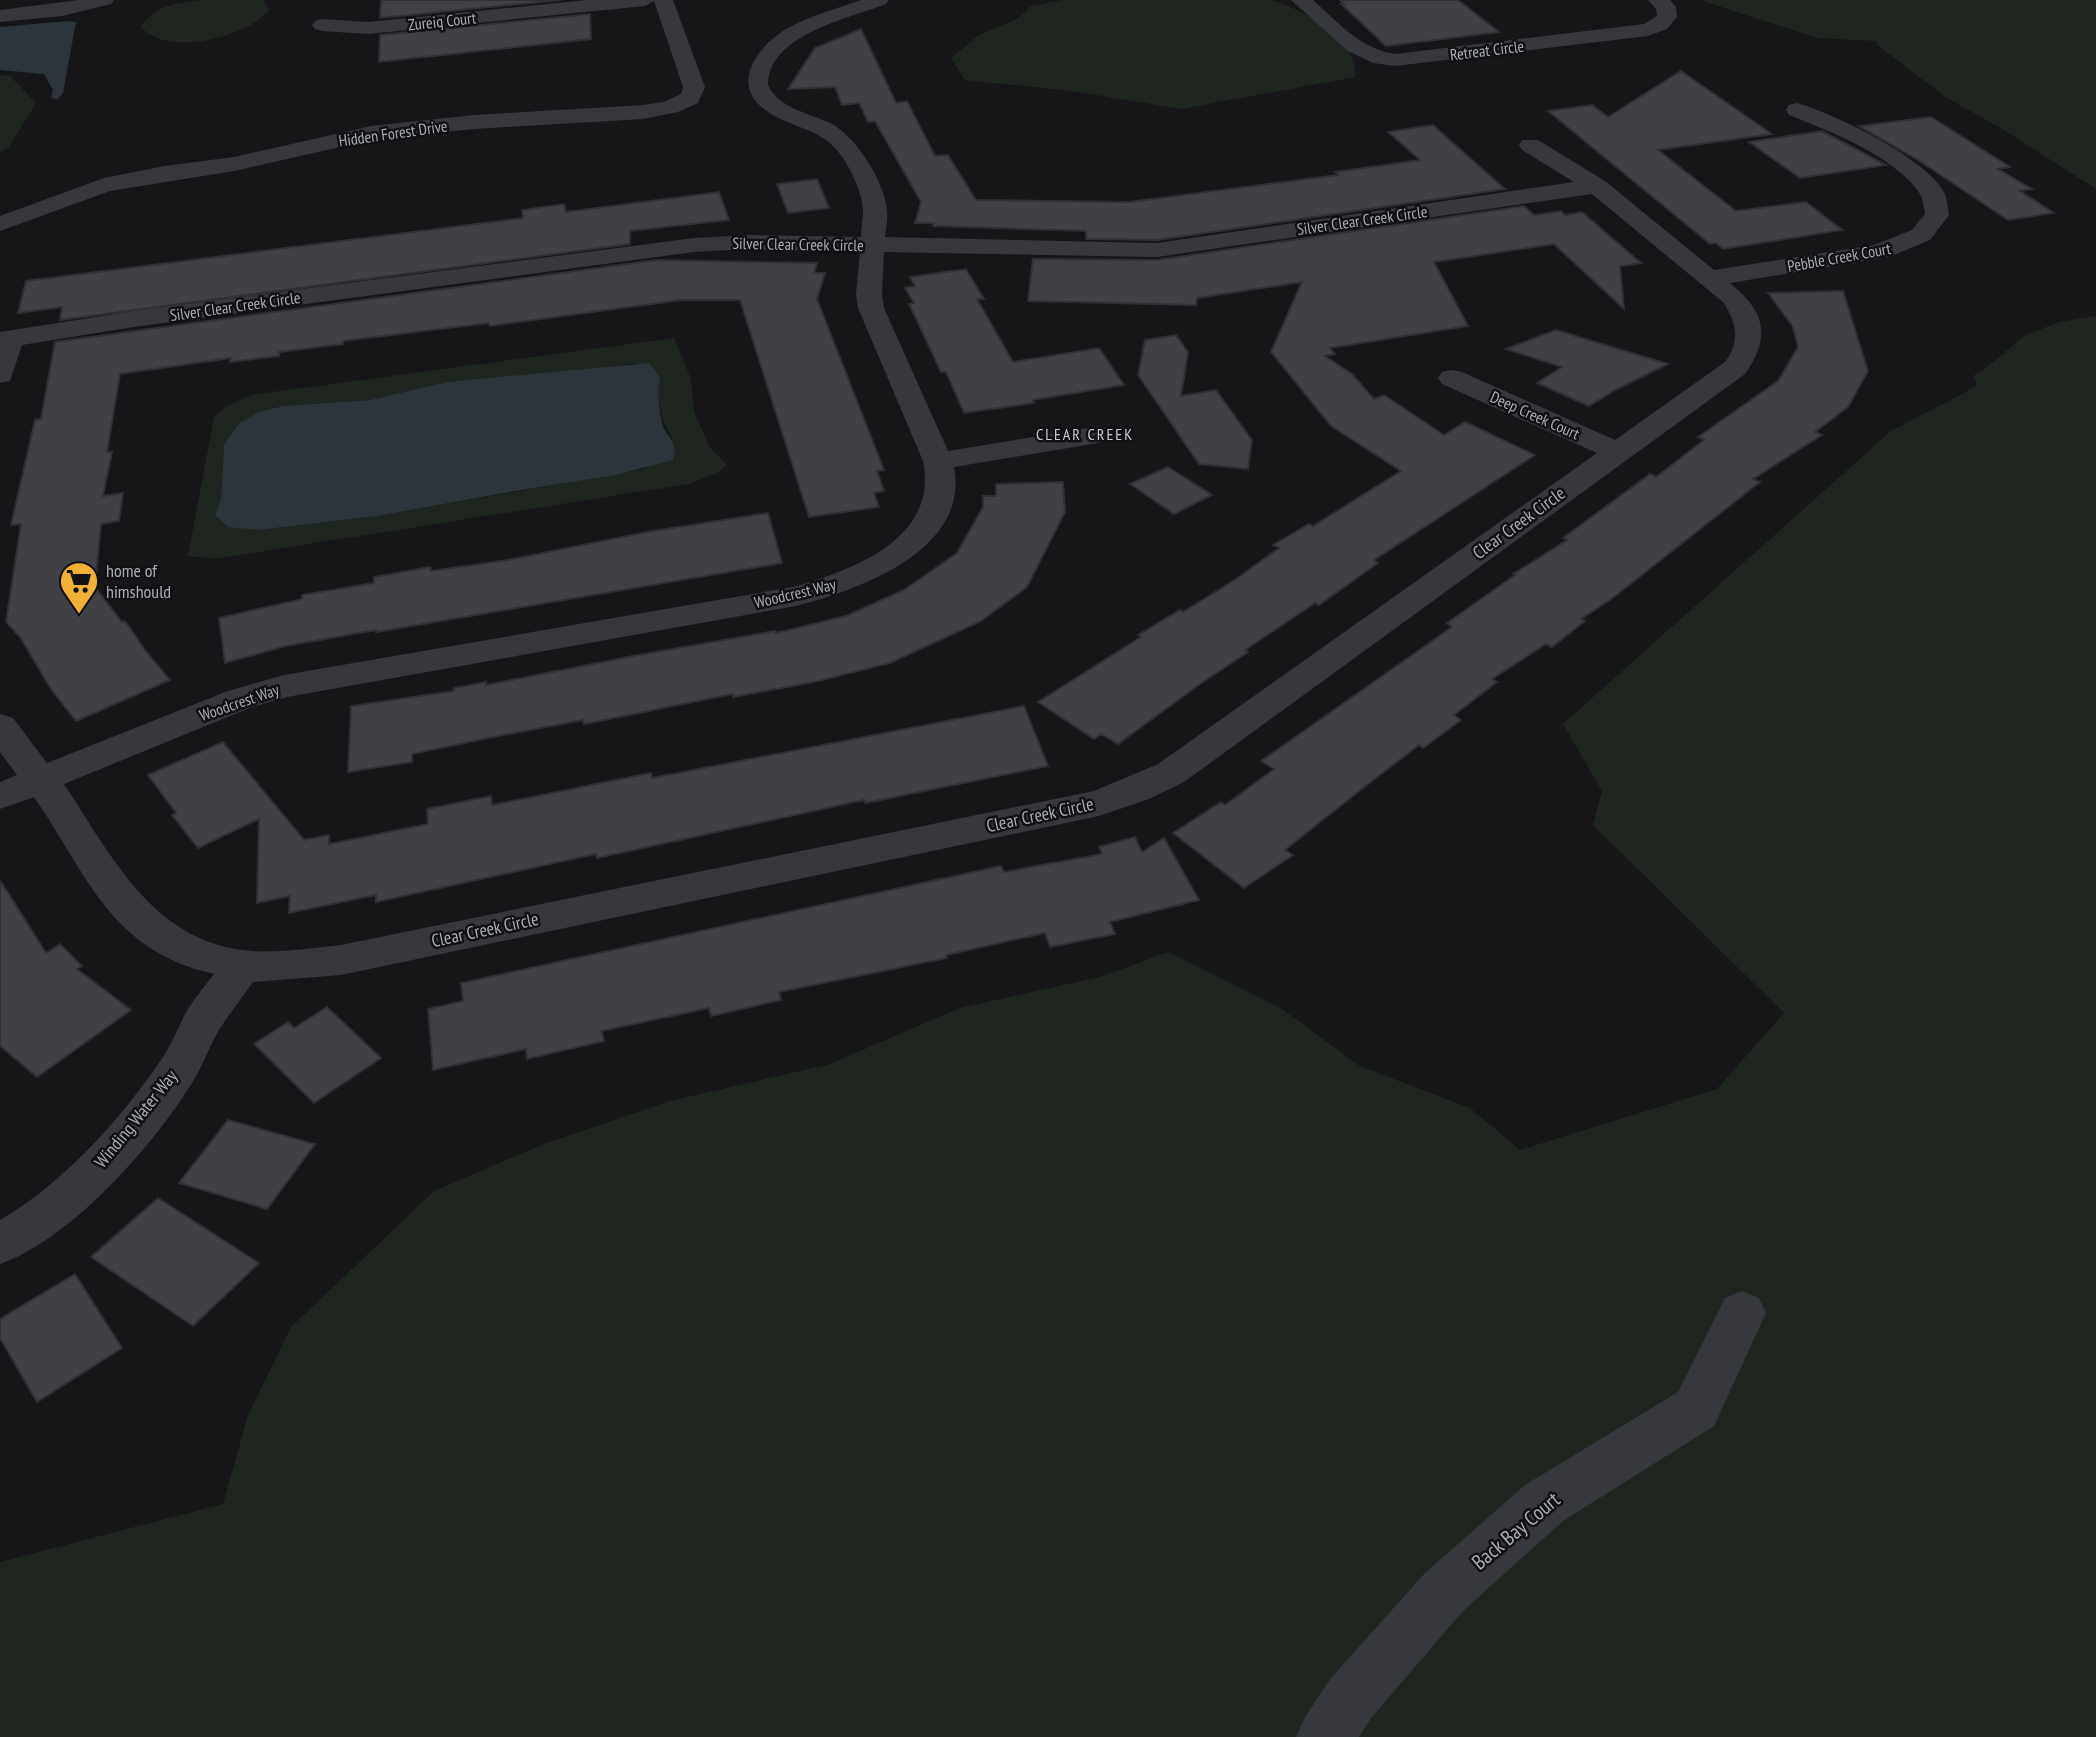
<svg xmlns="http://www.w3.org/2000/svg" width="2096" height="1737" viewBox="0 0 2096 1737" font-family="'PT Sans Narrow',sans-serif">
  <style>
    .green { fill: #1e261f; fill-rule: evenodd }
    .water { fill: #2c353c }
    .building { fill: #404145; stroke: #303034; stroke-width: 2 }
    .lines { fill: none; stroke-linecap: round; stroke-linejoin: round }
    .minor { fill: #37383d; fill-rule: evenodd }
    .labels { text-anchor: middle; stroke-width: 5; stroke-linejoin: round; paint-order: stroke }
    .far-street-label { font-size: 16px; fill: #a8adb8; stroke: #111113 }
    .far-neighbourhood-label { font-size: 16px; letter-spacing: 2px; fill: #c9ccd4; stroke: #111113 }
    .street-label { font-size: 18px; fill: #a8adb8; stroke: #111113 }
    .poi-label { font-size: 18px; fill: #a8adb8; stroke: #111113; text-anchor: start }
    .near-street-label { font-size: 21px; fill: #a8adb8; stroke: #111113 }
  </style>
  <rect width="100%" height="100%" fill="#161618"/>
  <!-- green -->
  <path class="green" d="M202,0H263L269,10C247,38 167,57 141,27C154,5 178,3 202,0Z
    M1062,0H1269C1300,7 1360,38 1355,77L1181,109L1072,91L965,80L951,58L979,35L1017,19L1031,6Z
    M1700,0H2096V189L2007,132L1944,96L1877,45V41L1817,38Z
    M0,75L10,76L36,103L9,147L0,153Z
    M2096,316V1737H0V1562L223,1504L248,1415L291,1327L434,1191L541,1145L670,1101L830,1064L960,1008L1100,977L1168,952L1282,1009L1360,1066L1470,1108L1520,1150L1717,1089L1784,1013L1593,825L1602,791L1563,724L1891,431L1977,386L1974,375L1980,373L2024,336L2059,322Z
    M674,338L691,379L694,411L710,448L727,465L717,473L689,484L214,559L188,556L214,417L227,406L251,395ZM635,363L660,377C656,399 661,421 673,439L645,469L378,516L258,530L215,515L221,500L224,445L239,423L259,412L283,406L370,400L447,382L555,374Z"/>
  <!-- water -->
  <path class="water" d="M68,21L76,22L63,93L58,99L51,98L53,90L44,74L0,70V27Z
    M649,363L660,377C657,392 659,409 662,423C666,439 679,438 673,460L616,475L515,491L378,516L258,530L228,527L215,515L221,500L224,445L239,423L259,412L283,406L370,400L447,382Z"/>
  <!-- building -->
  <path class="building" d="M381,0H561L380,18Z
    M1340,0H1458L1499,32L1386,46L1341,4H1344Z
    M590,14L591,39L379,62L380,35Z
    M861,29L896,103L907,101L935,156L948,155L976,200L1129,202L1338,175L1335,172L1420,160L1388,132L1433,125L1505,189L1157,240L1086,239V231L933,226L934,223H915L921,202L875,121L868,122L859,103L842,105L835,87L788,89L815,48Z
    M1681,71L1772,134L1658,150L1736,211L1806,202L1842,230L1723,249L1716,243L1710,244L1548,111L1592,105L1608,117Z
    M1931,117L2010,167L1998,169L2032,189L2020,191L2054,213L2008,220L1918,160L1859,126Z
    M1822,131L1886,165L1800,178L1749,142Z
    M817,179L829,208L788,213L777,184Z
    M719,192L729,220L630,231V244L60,320L62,307L18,313L26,281L523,218L522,210L564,204L566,212Z
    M1524,206L1534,215L1561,211L1565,215L1582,212L1641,263L1620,266L1624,309L1554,244L1434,262L1468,326L1330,348L1335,354L1325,356L1352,374L1374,399L1384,395L1444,435L1465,422L1535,455L1374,560L1378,563L1319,605L1315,603L1245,650L1248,652L1200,684L1118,744L1101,734L1094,739L1038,702L1141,637L1138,635L1180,610L1183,612L1236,579L1279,548L1273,545L1309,524L1313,526L1401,471L1331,426L1271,352L1302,282L1197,298L1196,305L1028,301L1033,259L1157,260Z
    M656,260L817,263L814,273H825L817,299L884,470L877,471L884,491L874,493L879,507L809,517L740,300H681L490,326L489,323L343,341V344L279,352V356L230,362L231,358L120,374L107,452H112L103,496L123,493L119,521L101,524L95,587L122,622L125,621L145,650L170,680L76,721L51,689L20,637L6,622L21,524L11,525L35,420L41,419L55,342Z
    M966,269L984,299H977L1013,362L1099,348L1124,385L1032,400L1034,403L964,413L946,372H941L909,304L914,303L905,288L915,286L910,277Z
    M1843,291L1868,371L1848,407L1815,432L1822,435L1753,479L1760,482L1610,600L1581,619L1585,621L1552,647L1546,644L1492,679L1497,682L1454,715L1461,720L1423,748L1419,745L1363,788L1285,850L1293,855L1244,888L1173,833L1221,802L1225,805L1274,769L1261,761L1452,627L1447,623L1515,575L1513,574L1567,540L1563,538L1650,474L1656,477L1704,440L1698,437L1778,381L1798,347L1793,327L1768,293Z
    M1556,330L1668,364L1615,390L1589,406L1537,383L1562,367L1506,349Z
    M1176,335L1188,352L1181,396L1216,390L1252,440L1248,469L1199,464L1138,375L1145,340Z
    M1168,467L1212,495L1174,514L1130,484Z
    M1063,482L1065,512L1027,587L981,621L890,663L814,682L733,697V694L584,724L583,720L493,737L412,754V762L348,772L351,706L454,691V688L486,682V685L633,656L775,631L776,633L846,616L904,590L957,553L983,507V496H996V484Z
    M768,513L782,563L376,632V630L286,646L225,663L219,618L302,599V595L374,583V577L430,567L431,571L508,560L647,532Z
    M1024,706L1048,766L865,803L864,800L597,858L596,854L376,902V895L289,913L290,896L257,903L259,819L198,848L172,815L176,813L148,775L223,742L304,840L329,835V844L428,824L427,809L491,796L492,805L651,773L652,778Z
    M1135,837L1142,852L1164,838L1199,900L1110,922L1115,934L1050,947L1045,933L946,955L947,958L779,992L781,1000L711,1016L709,1008L602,1031L604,1041L527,1059L526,1049L433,1070L428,1009L463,1001L461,983L1001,866L1004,872L1102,854L1099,847Z
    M0,880L46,953L60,944L82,966L77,969L131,1010L37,1077L0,1046Z
    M327,1007L381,1058L314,1103L254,1044L288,1022L294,1028Z
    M228,1120L315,1144L267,1209L179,1183Z
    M158,1198L259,1263L193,1326L91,1257Z
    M75,1274L122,1348L37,1402L0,1338V1319Z"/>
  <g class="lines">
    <!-- minor -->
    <path class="minor" d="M79,0H114L111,4L62,16L0,22V10Z
      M587,0H673L705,87L698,103L678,112L643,119L474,129L371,140L234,171L110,191L0,231V216L104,178L165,166L234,157L371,126L474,115L643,105L664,102L681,94L683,87L654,1L645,6L368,34L322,31L315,29L312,25L315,21L322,19L368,22Z
      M861,0H889L886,4C848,19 769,34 768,85C779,109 810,113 832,124C857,138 884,181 887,210C888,219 886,228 885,237L1157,243L1574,182L1522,150L1519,145L1522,140H1538L1605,181L1714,270L1874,245L1912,230L1925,214C1924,208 1923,199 1920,194C1895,156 1829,131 1789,115L1786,110L1789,105L1797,103C1833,113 1929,159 1945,194C1947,200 1948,209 1949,215L1930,240L1889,257L1730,283C1766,312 1771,337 1745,374L1184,782L1149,799L1099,816L341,975L253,982C242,998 229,1014 219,1030C210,1045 204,1063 195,1078C156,1143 72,1239 0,1264V1220C65,1182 121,1119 163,1057C172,1043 178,1028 185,1014C193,1000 204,987 214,974C109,950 88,875 34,797L0,809V782L17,775L0,752V714L13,718L47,763L228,691L284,675L793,587C853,570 939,539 923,461L858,308L856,294L860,252L748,249L694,252L134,327L22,345L10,381L0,383V332L134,311L694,238L748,235L861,237C861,228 863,219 863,210C862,191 848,161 834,147C815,127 785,126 764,109C730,83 758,46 786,29C809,16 836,9 861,0ZM1592,194L1724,303C1737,324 1740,342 1725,362L1615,440L1462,372L1452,370L1442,372L1438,378L1442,384L1597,453L1158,764L1094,791L341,945C311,948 281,953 251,951C153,943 112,856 64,784L252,707L287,697L796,606C858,590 970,551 954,467L1110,441L1114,435L1110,429L1100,426L948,451L884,308L882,294L884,252L1157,257Z
      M1291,0H1313C1338,22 1360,49 1395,54L1644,24L1657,16L1656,9L1648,0H1670L1676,7L1677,17L1667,29L1648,36L1395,66L1373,63L1348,51Z
      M1742,1291L1759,1298L1766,1313L1714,1426L1563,1521L1463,1611L1371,1718L1359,1737H1296L1305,1717L1331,1678L1425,1573L1525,1485L1678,1392L1725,1298Z"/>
  </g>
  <!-- icons -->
  <defs>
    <g id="supermarket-pin" transform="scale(2.0125)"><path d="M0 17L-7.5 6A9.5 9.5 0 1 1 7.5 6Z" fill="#f2b134" stroke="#111113"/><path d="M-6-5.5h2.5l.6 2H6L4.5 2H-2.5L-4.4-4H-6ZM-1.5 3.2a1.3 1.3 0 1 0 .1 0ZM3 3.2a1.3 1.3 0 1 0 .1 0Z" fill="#111"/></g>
  </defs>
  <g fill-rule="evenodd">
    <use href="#supermarket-pin" x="79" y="581"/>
  </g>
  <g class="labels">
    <!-- far-street labels -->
    <g class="far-street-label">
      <text transform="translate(442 21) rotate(-6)" y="6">Zureiq Court</text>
      <text transform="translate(1487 50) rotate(-7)" y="6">Retreat Circle</text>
      <text transform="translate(393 133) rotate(-8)" y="6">Hidden Forest Drive</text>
      <text transform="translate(1362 220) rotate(-8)" y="6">Silver Clear Creek Circle</text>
      <text transform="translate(798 244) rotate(1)" y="6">Silver Clear Creek Circle</text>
      <text transform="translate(1839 257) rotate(-10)" y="6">Pebble Creek Court</text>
      <text transform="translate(235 306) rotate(-8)" y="6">Silver Clear Creek Circle</text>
      <text transform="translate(1535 415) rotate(24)" y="6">Deep Creek Court</text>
      <text transform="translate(795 593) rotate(-13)" y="6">Woodcrest Way</text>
      <text transform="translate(239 702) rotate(-19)" y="6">Woodcrest Way</text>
    </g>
    <!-- far-neighbourhood labels -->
    <g class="far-neighbourhood-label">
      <text x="1085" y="440">CLEAR CREEK</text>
    </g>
    <!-- street labels -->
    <g class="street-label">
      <text transform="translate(1519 523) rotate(-36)" y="6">Clear Creek Circle</text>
      <text transform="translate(1040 815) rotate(-12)" y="6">Clear Creek Circle</text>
      <text transform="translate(485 930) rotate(-12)" y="6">Clear Creek Circle</text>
      <text transform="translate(136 1119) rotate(-51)" y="6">Winding Water Way</text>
    </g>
    <!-- poi labels -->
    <g class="poi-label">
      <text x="106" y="577">home of<tspan x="106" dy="21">himshould</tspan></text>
    </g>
    <!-- near-street labels -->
    <g class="near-street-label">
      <text transform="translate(1516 1531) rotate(-40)" y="7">Back Bay Court</text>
    </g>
  </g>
</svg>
